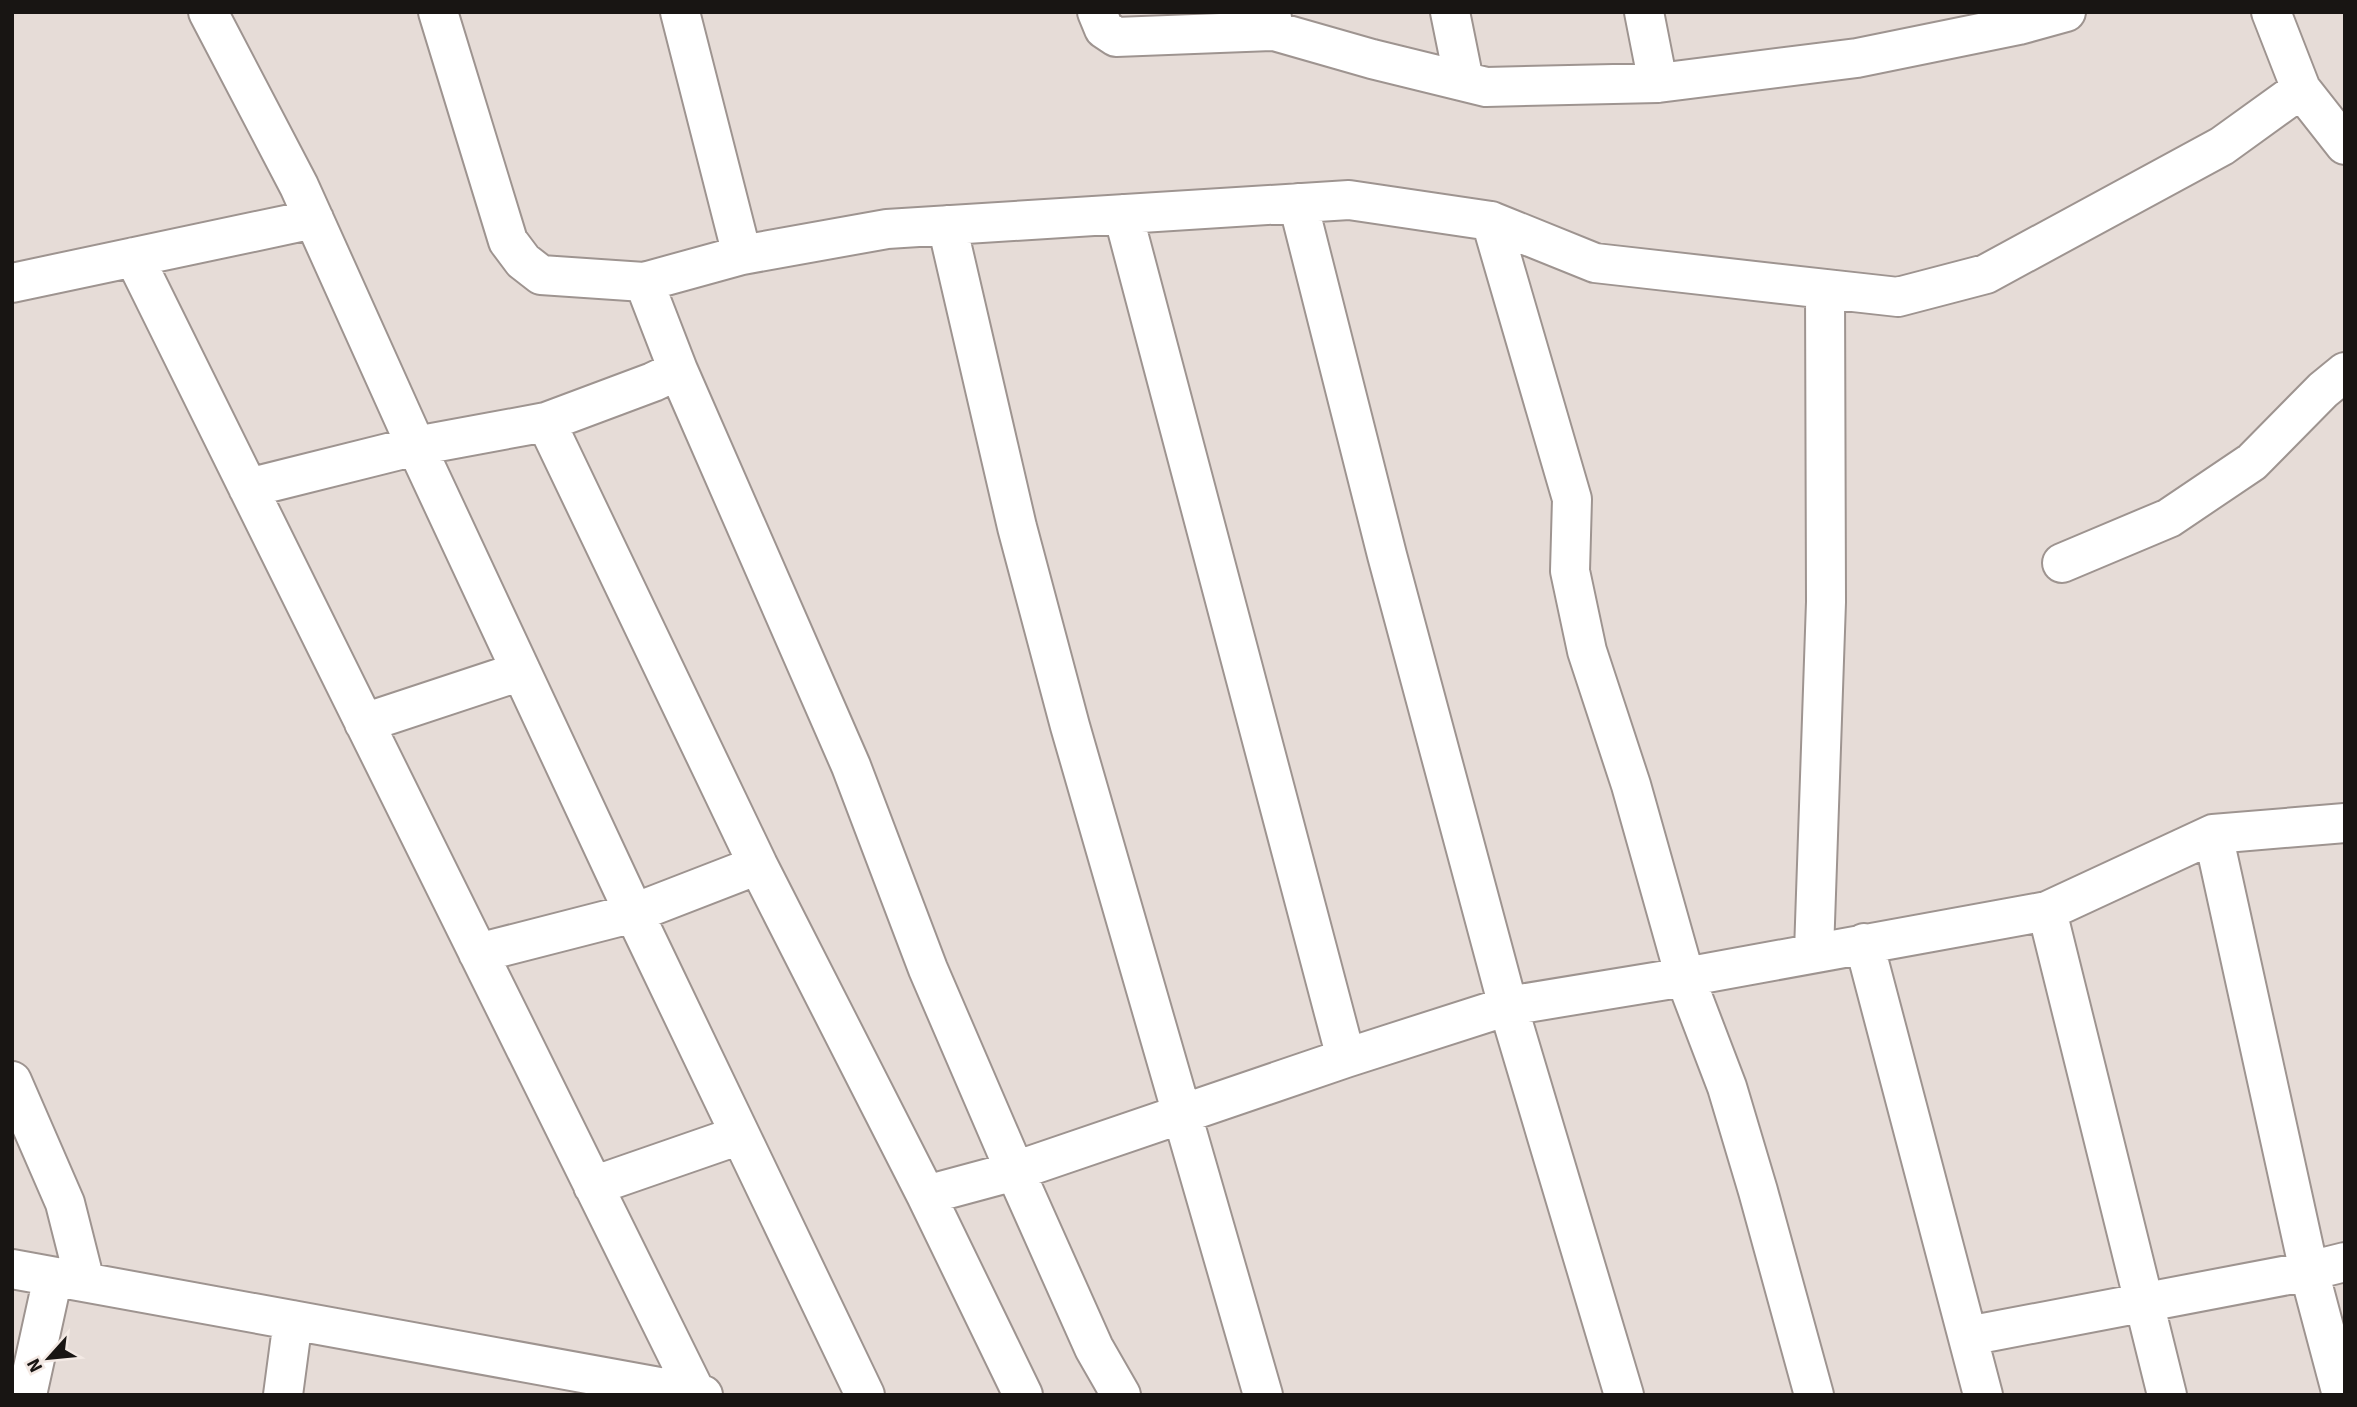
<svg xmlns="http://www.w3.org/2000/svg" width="2357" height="1407" viewBox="0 0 2357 1407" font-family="'Source Sans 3',sans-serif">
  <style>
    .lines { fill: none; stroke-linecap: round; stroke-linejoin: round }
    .minor-casing { stroke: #9e9490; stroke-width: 42 }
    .minor { stroke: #fff; stroke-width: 38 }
  </style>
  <rect width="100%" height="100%" fill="#e6dcd7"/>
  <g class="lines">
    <!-- minor casing -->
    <g class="minor-casing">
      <path id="minor" d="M208,12L299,186L416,446L634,913L865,1395
        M438,12L508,241L523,261L541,275L644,282
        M680,12L742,255
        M1097,12L1104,29L1116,37L1274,31
        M1271,12L1274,31L1372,59L1486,87L1658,83L1857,58L2019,25L2066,12
        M1450,12L1464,81
        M1644,12L1658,83
        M2271,12L2301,89L2345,145
        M1298,203L1387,555L1508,1006L1624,1395
        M1123,214L1346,1058
        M1491,221L1572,499L1570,571L1587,651L1631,785L1685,977L1727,1087L1758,1191L1814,1395
        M947,225L1017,527L1070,726L1263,1395
        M134,257L696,1393
        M12,283L314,219
        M678,370L851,766L928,969L1015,1171L1094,1348L1121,1395
        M546,422L758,865L926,1195L1023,1395
        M248,488L416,446L546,422L653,382L678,370L644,282L742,255L887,229L1349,200L1491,221L1595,263L1898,297L1986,274L2222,146L2301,89
        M2062,563L2169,518L2252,462L2323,390L2345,372
        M364,723L521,671
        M2213,834L2309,1271L2342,1395
        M2047,911L2167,1395
        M1864,943L1983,1395
        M1814,952L1826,602L1825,289
        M478,953L634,913L758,865
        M12,1081L65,1203L85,1282
        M593,1186L740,1135
        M926,1195L1015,1171L1346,1058L1508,1006L1685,977L2047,911L2213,834L2345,823
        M12,1269L703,1395
        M1968,1336L2309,1271L2345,1262
        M27,1395L53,1277
        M283,1395L293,1320"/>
    </g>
    <!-- minor -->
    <use href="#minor" class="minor"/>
  </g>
  <!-- border -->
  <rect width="2357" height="1407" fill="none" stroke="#181513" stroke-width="28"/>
  <!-- north arrow -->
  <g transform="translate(49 1358) rotate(243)" stroke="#f3e9e4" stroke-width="5" paint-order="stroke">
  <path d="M0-5L12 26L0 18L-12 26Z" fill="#181513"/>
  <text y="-10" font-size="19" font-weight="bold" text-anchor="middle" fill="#181513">N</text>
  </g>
</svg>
